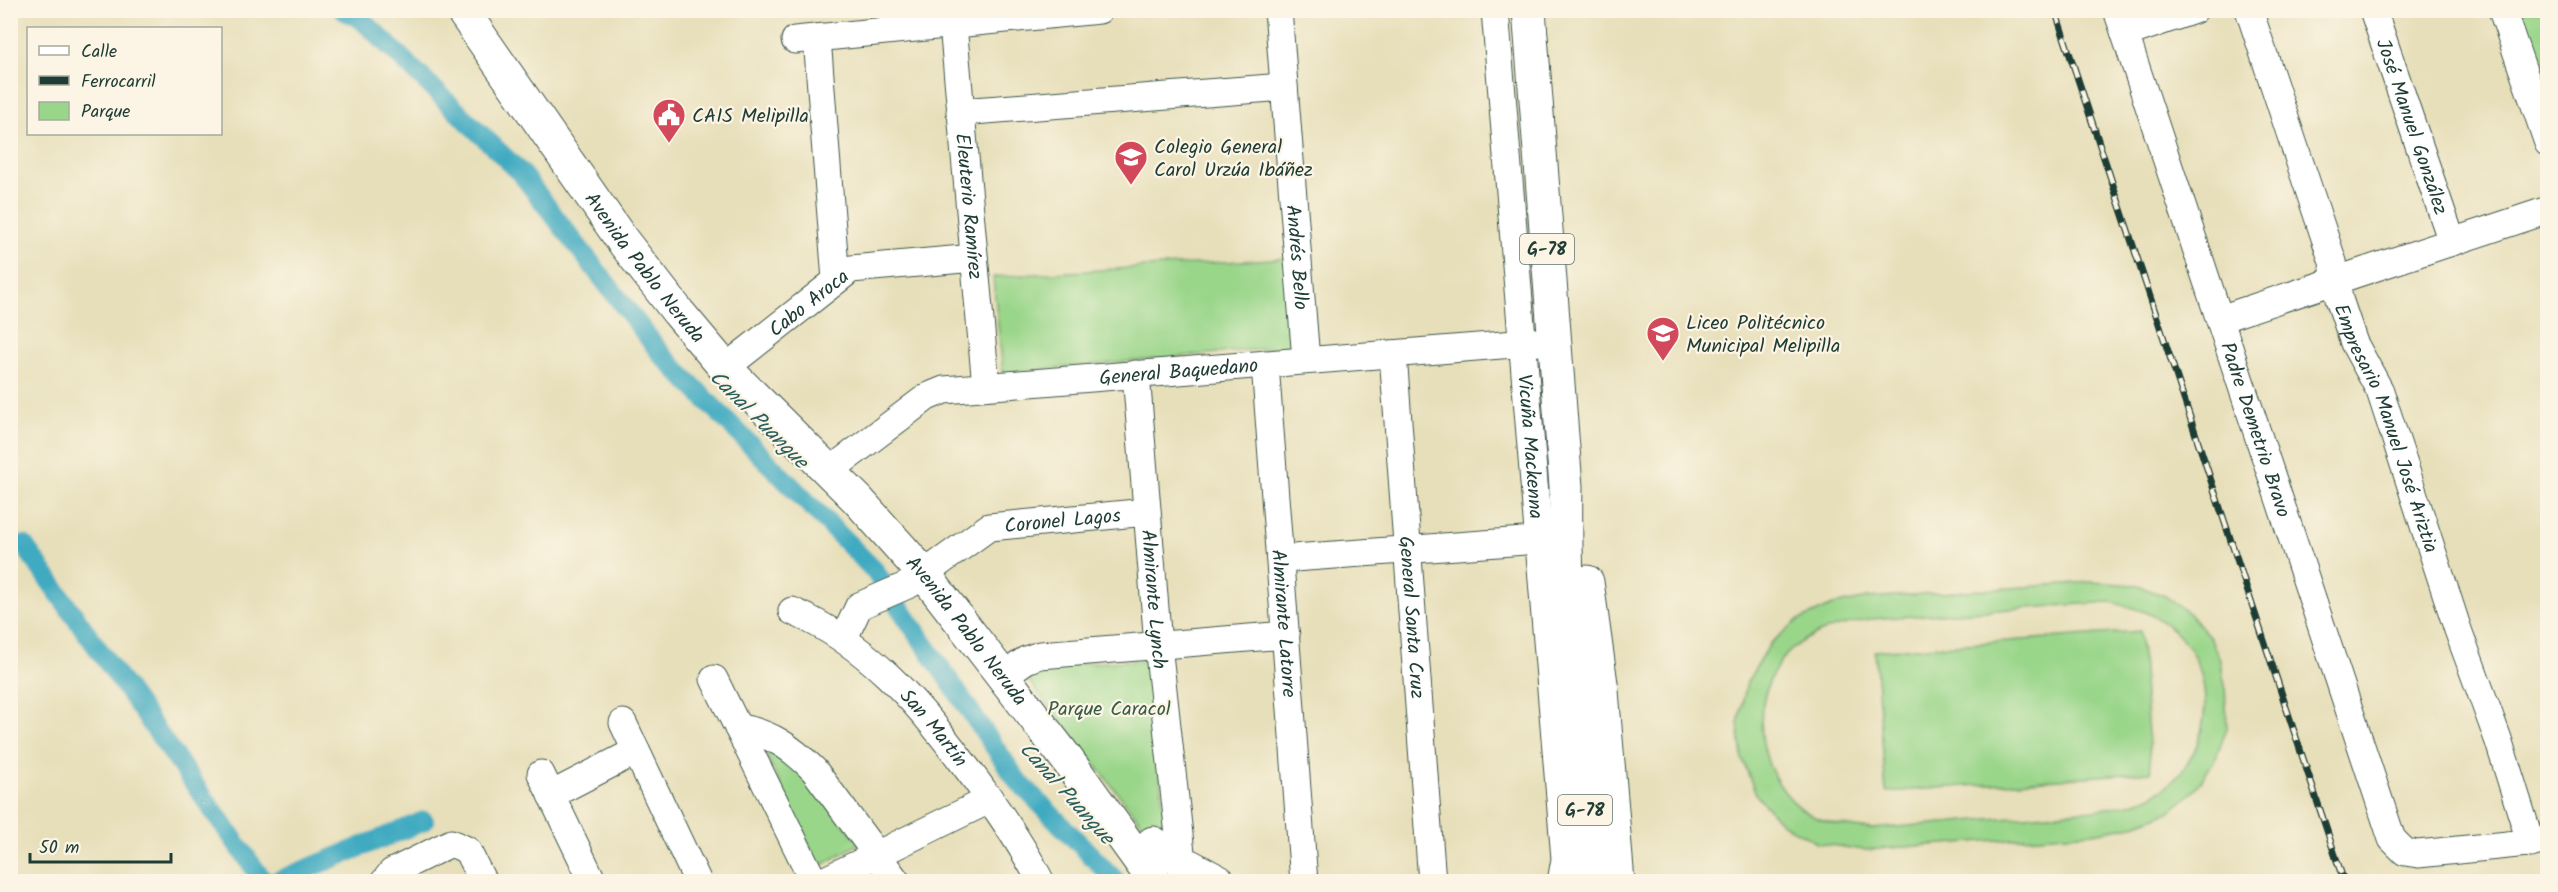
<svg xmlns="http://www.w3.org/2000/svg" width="2558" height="892" viewBox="0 0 2558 892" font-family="Kalam,sans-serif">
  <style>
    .green { fill: #9ad68a; stroke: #5c8a5f; stroke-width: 1.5; fill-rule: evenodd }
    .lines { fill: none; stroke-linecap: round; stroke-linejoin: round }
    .canal { stroke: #41aac1; stroke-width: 20 }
    .minor-casing { stroke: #3d5548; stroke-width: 29 }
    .major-casing { stroke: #3d5548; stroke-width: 35 }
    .minor { stroke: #fff; stroke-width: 27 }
    .major { stroke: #fff; stroke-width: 33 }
    .rail-casing { stroke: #1f3d34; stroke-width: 7 }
    .rail { stroke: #fcf5e5; stroke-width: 4.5; stroke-dasharray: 14; stroke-linecap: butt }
    .labels { text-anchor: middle; stroke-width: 4.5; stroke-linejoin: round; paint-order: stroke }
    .shield { fill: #fcf5e5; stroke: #617469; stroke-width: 1.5 }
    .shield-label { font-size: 18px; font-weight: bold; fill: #1f3d34 }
    .poi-label { font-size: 20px; fill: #1f3d34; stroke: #fcf5e5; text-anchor: start }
    .street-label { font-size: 20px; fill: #1f3d34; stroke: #fcf5e5 }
    .park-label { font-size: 20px; fill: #385c45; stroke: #fcf5e5 }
    .water-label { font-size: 21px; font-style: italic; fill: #295e5e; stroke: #fcf5e5 }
  </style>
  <rect width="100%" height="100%" fill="#fcf5e5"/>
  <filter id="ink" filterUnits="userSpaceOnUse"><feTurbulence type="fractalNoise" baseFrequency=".0167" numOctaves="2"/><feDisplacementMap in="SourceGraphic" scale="12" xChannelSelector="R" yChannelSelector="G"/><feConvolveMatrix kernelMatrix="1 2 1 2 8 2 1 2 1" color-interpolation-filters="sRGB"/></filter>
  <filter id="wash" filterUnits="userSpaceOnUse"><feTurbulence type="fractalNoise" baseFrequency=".008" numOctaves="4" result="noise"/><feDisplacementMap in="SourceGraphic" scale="24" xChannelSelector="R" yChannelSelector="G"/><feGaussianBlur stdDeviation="1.35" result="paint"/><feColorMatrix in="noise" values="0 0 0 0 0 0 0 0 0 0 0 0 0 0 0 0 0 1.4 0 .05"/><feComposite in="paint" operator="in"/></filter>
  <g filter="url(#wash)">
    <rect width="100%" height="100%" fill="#e7dfba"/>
    <!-- green -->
    <path class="green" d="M2522,11H2547V84Z
      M1287,258L1294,346L1003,373L993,277Z
      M2092,582L2135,585L2165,596L2191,615L2210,638L2219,657L2225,685L2227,728L2216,758L2195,790L2169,812L2132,826L2093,833L1864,850L1817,843L1781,823L1757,796L1742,759L1738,724L1747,682L1770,644L1797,621L1833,605L1868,598ZM2110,602C2135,608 2152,612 2172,629C2225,673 2211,767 2151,796C2133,805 2113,807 2094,810L1873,829C1853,827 1829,825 1811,815C1757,784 1744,700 1787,654C1809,631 1841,625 1871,619Z
      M2140,631L2151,772L1886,792L1875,651Z
      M1150,660L1165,831L1147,830L1025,676L1033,666Z
      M764,750L775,751L793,764L860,843L819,867Z"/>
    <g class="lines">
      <!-- canal -->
      <path class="canal" d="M343,10L361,19L520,172L662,355L874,570L1017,780L1117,882
        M24,545L264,882
        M275,882L424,821"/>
    </g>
  </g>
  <g filter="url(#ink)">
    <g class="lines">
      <!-- minor casing -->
      <g class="minor-casing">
        <g id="minor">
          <path id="s1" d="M1278,10L1306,360"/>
          <path id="s2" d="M1495,10L1565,859L1561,882"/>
          <path id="s3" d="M2117,10L2392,839L2405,852L2418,854L2548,841"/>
          <path id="s4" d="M2249,10L2333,262L2339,299L2354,343L2380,391L2458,630L2498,739L2531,844"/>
          <path id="s5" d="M2373,10L2452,242"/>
          <path d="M2502,10L2548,143"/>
          <path id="s6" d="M953,25L986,386"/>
          <path d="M2125,34L2194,10"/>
          <path d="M817,38L836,280"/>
          <path d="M795,40L1099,10"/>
          <path d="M960,112L1284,87"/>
          <path d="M2220,319L2548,210"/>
          <path id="s7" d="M1393,354L1432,882"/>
          <path id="s8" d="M1265,364L1304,882"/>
          <path id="s9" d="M725,368L851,269L974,258"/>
          <path id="s10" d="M1136,374L1158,645L1182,862"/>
          <path id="s11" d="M828,472L927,397L944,390L1539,342"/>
          <path d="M1280,559L1538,540"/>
          <path id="s12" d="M792,611C866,643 916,700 963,763C992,801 1019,839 1041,882"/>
          <path id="s13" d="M844,638L859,606L910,584L989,527L1147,512"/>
          <path d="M1003,676L1026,660L1040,655L1286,635"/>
          <path d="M714,679L814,882"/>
          <path d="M623,723L698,882"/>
          <path d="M738,728C770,732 792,748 814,770L897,882"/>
          <path d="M541,774L593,882"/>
          <path d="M551,795L636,751"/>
          <path d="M384,882L392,872L451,843L467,850L483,882"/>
          <path d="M821,882L991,799"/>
        </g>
      </g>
      <!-- major casing -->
      <g class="major-casing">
        <g id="major">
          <path id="s14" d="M462,10L622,240L678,312L725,368L858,500L924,574L1066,758L1155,882"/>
          <path d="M1529,10L1566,487C1563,616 1581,752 1590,882"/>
          <path d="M1587,582L1602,691L1618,882"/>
          <path d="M1153,843L1186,864L1219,882"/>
        </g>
      </g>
      <!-- minor -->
      <use href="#minor" class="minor"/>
      <!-- major -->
      <use href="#major" class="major"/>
      <!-- rail casing -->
      <g class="rail-casing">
        <path id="rail" d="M2055,10L2344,882"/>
      </g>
      <!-- rail -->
      <use href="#rail" class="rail"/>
    </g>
  </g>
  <!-- icons -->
  <defs>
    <g id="civic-pin" transform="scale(1.725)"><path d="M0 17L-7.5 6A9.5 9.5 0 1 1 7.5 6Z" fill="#d1495b" stroke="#fcf5e5"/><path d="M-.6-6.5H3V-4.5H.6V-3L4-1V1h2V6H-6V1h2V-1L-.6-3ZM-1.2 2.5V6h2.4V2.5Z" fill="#fff"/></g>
    <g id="school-pin" transform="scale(1.725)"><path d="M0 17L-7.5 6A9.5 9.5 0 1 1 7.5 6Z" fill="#d1495b" stroke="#fcf5e5"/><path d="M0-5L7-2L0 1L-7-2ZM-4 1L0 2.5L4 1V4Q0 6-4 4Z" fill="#fff"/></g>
  </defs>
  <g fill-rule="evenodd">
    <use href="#civic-pin" x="669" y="115"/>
    <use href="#school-pin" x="1131" y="157"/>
    <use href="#school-pin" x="1663" y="333"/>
  </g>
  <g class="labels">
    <!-- shield labels -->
    <g class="shield">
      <rect x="1520" y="234" width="54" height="30" rx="4.5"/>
      <rect x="1558" y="795" width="54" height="30" rx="4.5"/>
    </g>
    <g class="shield-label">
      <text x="1547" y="255">G-78</text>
      <text x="1585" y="816">G-78</text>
    </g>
    <!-- poi labels -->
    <g class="poi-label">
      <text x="692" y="122">CAIS Melipilla</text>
      <text x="1154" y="153">Colegio General<tspan x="1154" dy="23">Carol Urzúa Ibáñez</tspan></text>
      <text x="1686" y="329">Liceo Politécnico<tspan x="1686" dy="23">Municipal Melipilla</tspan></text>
    </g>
    <!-- street labels -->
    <g class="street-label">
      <text dy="7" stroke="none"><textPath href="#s5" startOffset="123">José Manuel González</textPath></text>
      <text dy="7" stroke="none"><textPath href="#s6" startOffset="182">Eleuterio Ramírez</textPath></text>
      <text dy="7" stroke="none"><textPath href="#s1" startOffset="248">Andrés Bello</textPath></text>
      <text dy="7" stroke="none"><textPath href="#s14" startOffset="316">Avenida Pablo Neruda</textPath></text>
      <text dy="7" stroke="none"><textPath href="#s9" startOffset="106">Cabo Aroca</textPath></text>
      <text dy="7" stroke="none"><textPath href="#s11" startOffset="378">General Baquedano</textPath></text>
      <text dy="7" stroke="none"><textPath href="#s4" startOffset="441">Empresario Manuel José Ariztia</textPath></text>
      <text dy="7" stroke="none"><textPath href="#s3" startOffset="442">Padre Demetrio Bravo</textPath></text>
      <text dy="7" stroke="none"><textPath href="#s2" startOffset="438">Vicuña Mackenna</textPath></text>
      <text dy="7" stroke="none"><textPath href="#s13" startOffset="262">Coronel Lagos</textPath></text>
      <text dy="7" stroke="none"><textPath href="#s10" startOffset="226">Almirante Lynch</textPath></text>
      <text dy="7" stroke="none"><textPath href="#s7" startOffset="264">General Santa Cruz</textPath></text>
      <text dy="7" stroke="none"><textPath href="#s8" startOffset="260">Almirante Latorre</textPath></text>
      <text dy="7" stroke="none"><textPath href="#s14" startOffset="802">Avenida Pablo Neruda</textPath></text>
      <text dy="7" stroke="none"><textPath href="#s12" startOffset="186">San Martín</textPath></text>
    </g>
    <!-- park labels -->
    <g class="park-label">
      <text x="1109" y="715">Parque Caracol</text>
    </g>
    <!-- water labels -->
    <g class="water-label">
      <text transform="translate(759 419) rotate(45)" y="7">Canal Puangue</text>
      <text transform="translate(1067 793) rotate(48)" y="7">Canal Puangue</text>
    </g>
  </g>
  <!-- margin -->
  <rect width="2558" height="892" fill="none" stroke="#fcf5e5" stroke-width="36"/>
  <!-- legend -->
  <rect x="27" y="27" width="195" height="108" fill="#fcf5e5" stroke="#a4ab9e" stroke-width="1.5"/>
  <rect x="39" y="46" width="30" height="9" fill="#ffffff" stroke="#a4ab9e" stroke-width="1.5"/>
  <text x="81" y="57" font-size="18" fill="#1f3d34">Calle</text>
  <rect x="39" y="76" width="30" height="9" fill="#1f3d34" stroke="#a4ab9e" stroke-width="1.5"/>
  <text x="81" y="87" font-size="18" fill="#1f3d34">Ferrocarril</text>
  <rect x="39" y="102" width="30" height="18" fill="#9ad68a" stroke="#a4ab9e" stroke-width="1.5"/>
  <text x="81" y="117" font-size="18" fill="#1f3d34">Parque</text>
  <!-- scale -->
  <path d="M30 853v9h141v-9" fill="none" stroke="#1f3d34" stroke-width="3"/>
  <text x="39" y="853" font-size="18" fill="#1f3d34" stroke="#fcf5e5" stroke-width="4.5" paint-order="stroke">50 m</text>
</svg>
